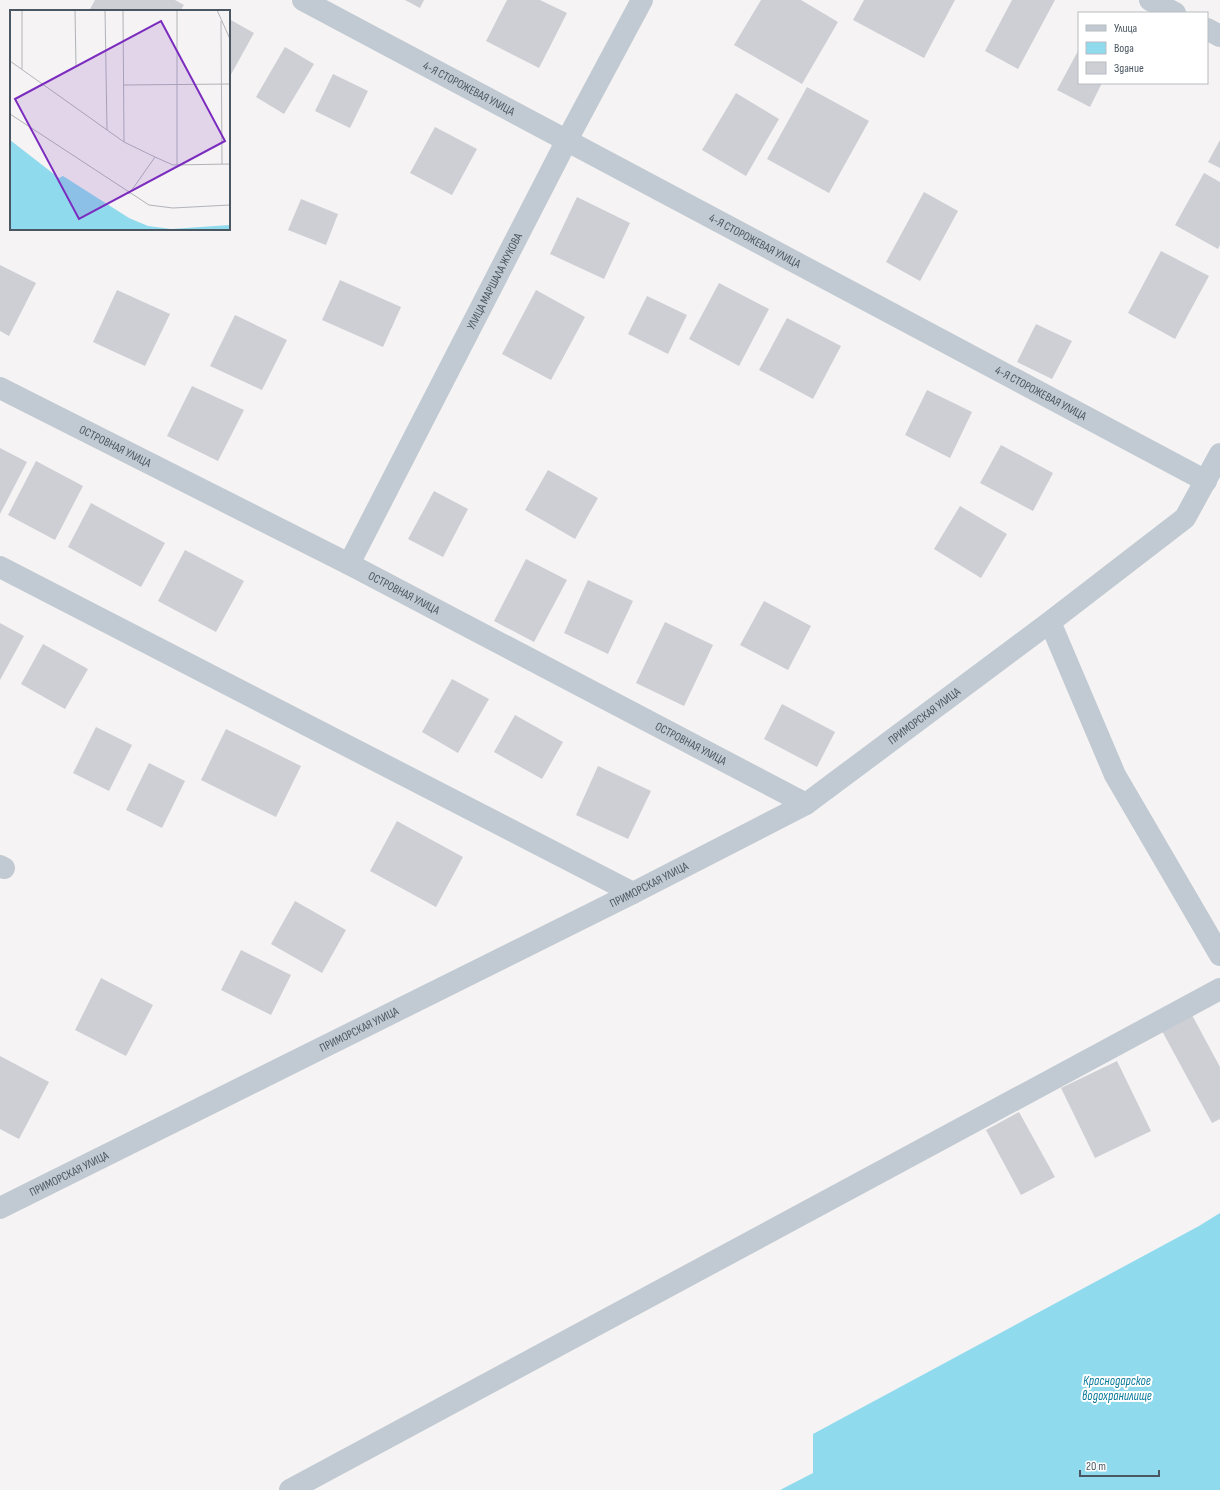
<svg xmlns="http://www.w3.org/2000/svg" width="1220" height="1490" viewBox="0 0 1220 1490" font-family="'Sofia Sans Condensed',sans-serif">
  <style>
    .water { fill: #90daee }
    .building { fill: #cdcfd5 }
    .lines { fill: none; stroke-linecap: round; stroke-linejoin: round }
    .minor { stroke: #c1cad2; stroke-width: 22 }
    .labels { text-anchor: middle; stroke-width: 4; stroke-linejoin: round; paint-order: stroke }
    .street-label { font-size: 12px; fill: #4a5661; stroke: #fff }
    .water-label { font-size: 13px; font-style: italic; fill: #0c7c9b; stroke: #fff }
    .inset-road { fill: none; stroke: #b1b4b9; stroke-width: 1 }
    .view { fill: #7b2cbf; fill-opacity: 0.15; stroke: #7b2cbf; stroke-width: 2 }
    .inset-edge { fill: none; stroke: #4a5661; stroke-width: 2 }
  </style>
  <rect width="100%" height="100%" fill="#f5f3f3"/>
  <!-- water -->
  <path class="water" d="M1220,1213V1490H780L813,1473V1434L1199,1226Z"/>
  <!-- building -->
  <path class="building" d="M95,0H175L184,5L180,11H89Z
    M405,0H424L420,8Z
    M507,0H540L567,13L539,68L486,41Z
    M761,0H801L838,22L802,84L734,45Z
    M864,0H955L924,58L853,20Z
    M1012,0H1055L1018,69L985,51Z
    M229,19L254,33L229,78Z
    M285,47L314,64L284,114L256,97Z
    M1079,49V83H1102L1090,107L1057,90Z
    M333,74L368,91L350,128L315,111Z
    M807,87L869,121L829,193L767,159Z
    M736,93L779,119L746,176L702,150Z
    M435,127L477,149L452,195L410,173Z
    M1220,140V168L1208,162Z
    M1204,173L1220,182V245L1218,249L1175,225Z
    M924,192L958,211L920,281L886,262Z
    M577,197L630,223L604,279L550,254Z
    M301,199L338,214L326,245L288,230Z
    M1161,251L1209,276L1175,339L1128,313Z
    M0,265L36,283L9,336L0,331Z
    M340,280L401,307L383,347L322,320Z
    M719,283L769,309L739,366L689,339Z
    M117,290L170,314L145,366L93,342Z
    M536,290L585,317L551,380L502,354Z
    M647,296L687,315L668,354L628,334Z
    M235,315L287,340L262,390L210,366Z
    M787,318L841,346L813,399L759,370Z
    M1036,324L1072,341L1052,379L1017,362Z
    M192,386L244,410L218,461L167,436Z
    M927,390L972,412L950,458L905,435Z
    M1001,445L1053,473L1033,511L980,483Z
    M0,448L27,462L0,514Z
    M36,461L83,486L55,540L8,515Z
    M548,470L598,498L575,539L525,510Z
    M434,491L468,509L443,557L408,539Z
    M91,503L165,543L141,587L68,547Z
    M960,506L1007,534L981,578L934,549Z
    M185,550L244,581L216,632L158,601Z
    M526,559L567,580L534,642L494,621Z
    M588,580L633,601L608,654L564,633Z
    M764,601L811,626L788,670L740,645Z
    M665,622L713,645L684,706L636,683Z
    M0,623L24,636L0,680Z
    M43,644L88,669L65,709L21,684Z
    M452,679L489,699L458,753L422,732Z
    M782,704L835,732L817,767L764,739Z
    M515,715L563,742L542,779L494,752Z
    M96,727L132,745L109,791L73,773Z
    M226,729L301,766L276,817L201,780Z
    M149,763L185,781L162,828L126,810Z
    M598,766L651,791L628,839L576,815Z
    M397,821L463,857L436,907L370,871Z
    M295,901L346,930L322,973L271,944Z
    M241,950L291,975L271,1015L221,990Z
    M101,978L153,1005L126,1056L75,1030Z
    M1192,1015L1220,1067V1119L1212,1123L1162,1031Z
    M0,1056L49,1082L19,1139L0,1129Z
    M1117,1061L1151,1131L1095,1158L1061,1088Z
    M1019,1112L1055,1177L1021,1195L986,1130Z"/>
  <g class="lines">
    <!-- minor -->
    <g class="minor">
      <path id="s1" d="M303,0L1206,481"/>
      <path d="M1150,0L1175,13"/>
      <path d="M1207,29L1220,36"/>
      <path id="s2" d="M0,388L349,564L806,804"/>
      <path id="s3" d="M349,564L567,140L642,0"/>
      <path d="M0,567L633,893"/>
      <path d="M1050,622L1115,775L1220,955"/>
      <path d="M0,866L4,868"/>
      <path id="s4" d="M0,1208L633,893L806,804L1050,622L1185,518L1220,454"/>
      <path d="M290,1490L1220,989"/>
    </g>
  </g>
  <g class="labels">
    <!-- street labels -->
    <g class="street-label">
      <text dy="4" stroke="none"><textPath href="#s1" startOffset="188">4-Я СТОРОЖЕВАЯ УЛИЦА</textPath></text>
      <text dy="4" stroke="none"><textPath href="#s1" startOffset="512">4-Я СТОРОЖЕВАЯ УЛИЦА</textPath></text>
      <text dy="4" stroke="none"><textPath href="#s3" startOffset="318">УЛИЦА МАРШАЛА ЖУКОВА</textPath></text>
      <text dy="4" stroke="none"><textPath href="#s1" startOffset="836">4-Я СТОРОЖЕВАЯ УЛИЦА</textPath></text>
      <text dy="4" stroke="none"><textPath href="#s2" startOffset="129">ОСТРОВНАЯ УЛИЦА</textPath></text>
      <text dy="4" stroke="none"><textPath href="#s2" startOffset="453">ОСТРОВНАЯ УЛИЦА</textPath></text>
      <text dy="4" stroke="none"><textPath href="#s4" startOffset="1049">ПРИМОРСКАЯ УЛИЦА</textPath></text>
      <text dy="4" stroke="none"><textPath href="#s2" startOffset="777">ОСТРОВНАЯ УЛИЦА</textPath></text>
      <text dy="4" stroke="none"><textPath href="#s4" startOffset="725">ПРИМОРСКАЯ УЛИЦА</textPath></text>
      <text dy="4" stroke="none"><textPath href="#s4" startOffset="401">ПРИМОРСКАЯ УЛИЦА</textPath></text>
      <text dy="4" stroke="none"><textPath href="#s4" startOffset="77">ПРИМОРСКАЯ УЛИЦА</textPath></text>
    </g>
    <!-- water labels -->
    <g class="water-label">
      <text x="1117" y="1385">Краснодарское<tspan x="1117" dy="15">водохранилище</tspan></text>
    </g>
  </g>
  <!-- overview -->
  <g transform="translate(10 10)">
    <rect width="220" height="220" fill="#f5f3f3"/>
    <path d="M0,130L49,168L53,166L119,208L138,216L161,219L220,215V220H0Z" fill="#90daee"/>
    <path class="inset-road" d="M65,0L66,57M95,0L97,120M113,0L114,132M207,0L220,29M211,11L212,154M0,51L114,132L145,147L163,155L220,154M12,59V0M114,75L220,74M0,104L139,195L163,198L220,195M167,155V0M119,184L145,147"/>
    <path class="view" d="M151,11L215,131L69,209L5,89Z"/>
    <rect width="220" height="220" class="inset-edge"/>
  </g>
  <!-- legend -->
  <rect x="1078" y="12" width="130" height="72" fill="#ffffff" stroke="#b7bbc0"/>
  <rect x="1086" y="25" width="20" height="6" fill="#c1cad2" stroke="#b7bbc0"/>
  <text x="1114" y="32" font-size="12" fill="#4a5661">Улица</text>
  <rect x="1086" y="42" width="20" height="12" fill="#90daee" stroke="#b7bbc0"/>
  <text x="1114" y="52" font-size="12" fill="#4a5661">Вода</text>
  <rect x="1086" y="62" width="20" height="12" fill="#cdcfd5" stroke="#b7bbc0"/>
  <text x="1114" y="72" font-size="12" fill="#4a5661">Здание</text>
  <!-- scale -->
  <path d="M1080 1470v6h79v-6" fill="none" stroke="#4a5661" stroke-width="2"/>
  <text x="1086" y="1470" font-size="12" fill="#4a5661" stroke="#ffffff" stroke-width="3" paint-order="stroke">20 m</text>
</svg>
